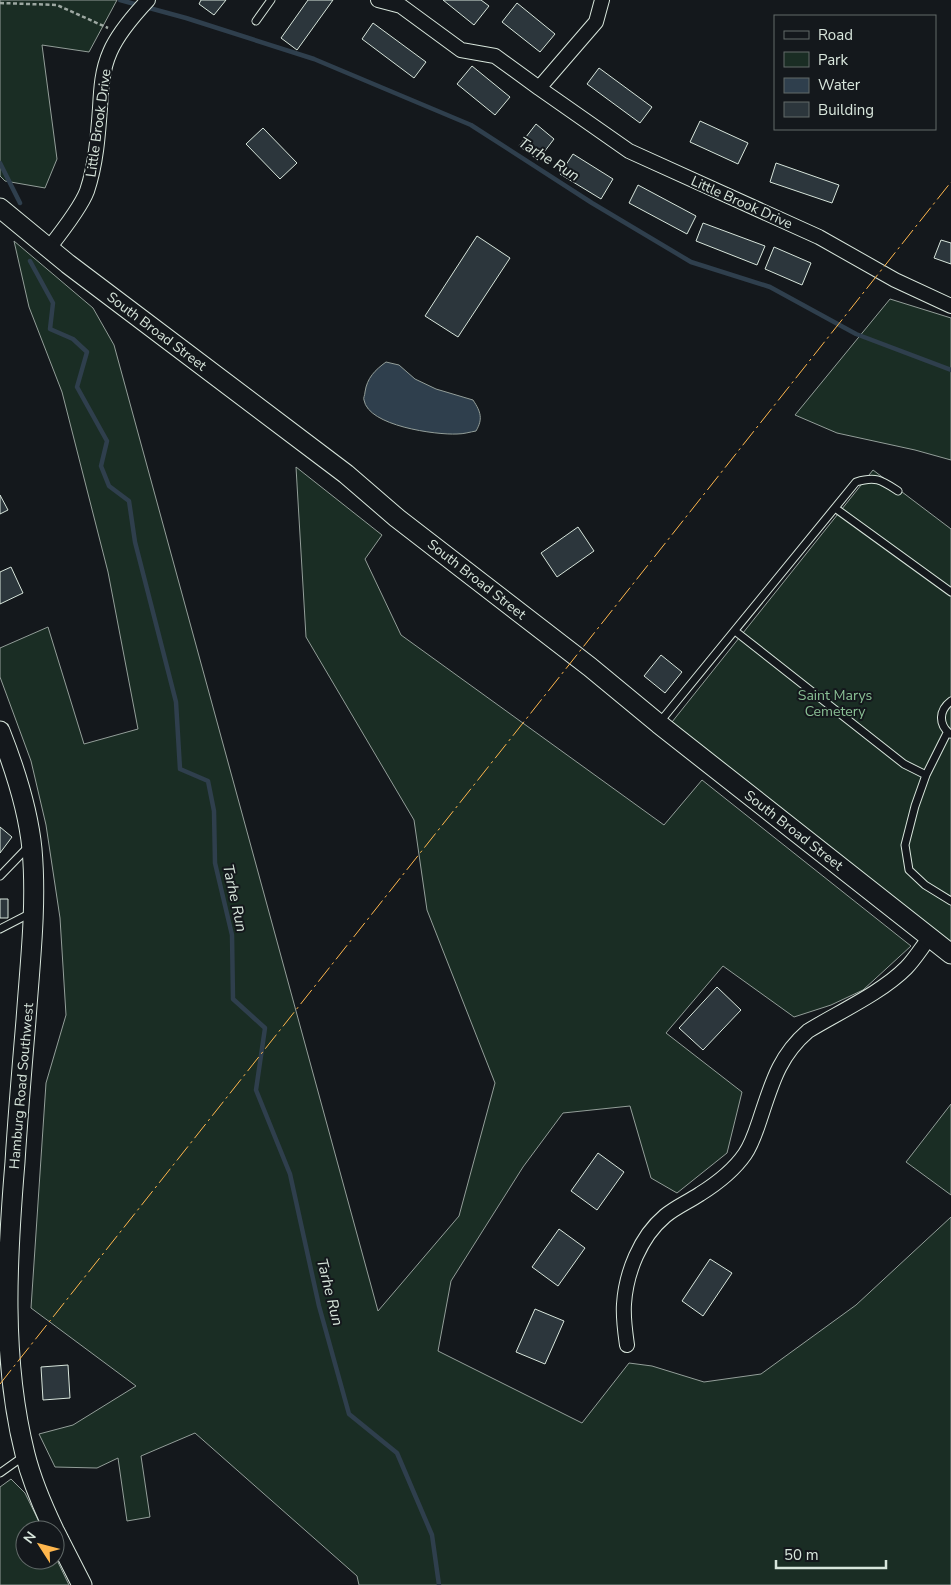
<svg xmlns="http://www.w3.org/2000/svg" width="951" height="1585" viewBox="0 0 951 1585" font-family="'Nunito Sans',sans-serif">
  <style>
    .green { fill: #1a2d24; stroke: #939e99 }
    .water { fill: #2f3f4d; stroke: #939e99 }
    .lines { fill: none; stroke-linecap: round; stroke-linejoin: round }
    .stream { stroke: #2f3f4d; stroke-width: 4.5 }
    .building { fill: #2c363c; stroke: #d8e6dc }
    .lane-casing { stroke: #d8e6dc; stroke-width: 9 }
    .street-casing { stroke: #d8e6dc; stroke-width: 16 }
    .secondary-casing { stroke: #d8e6dc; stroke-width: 21 }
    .path { stroke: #9da8a2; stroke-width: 2.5; stroke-dasharray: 4 2.5; stroke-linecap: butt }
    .lane { stroke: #14181c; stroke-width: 7 }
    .street { stroke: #14181c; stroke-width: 14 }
    .secondary { stroke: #14181c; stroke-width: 19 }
    .power { stroke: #ffb74d; stroke-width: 1; stroke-dasharray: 18 4 2.5 4; stroke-linecap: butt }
    .labels { text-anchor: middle; stroke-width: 4; stroke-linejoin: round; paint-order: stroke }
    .street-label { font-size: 14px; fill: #d8e6dc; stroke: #14181c }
    .park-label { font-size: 14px; fill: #8ac095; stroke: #14181c }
    .water-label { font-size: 15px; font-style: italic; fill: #d8e6dc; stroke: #14181c }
  </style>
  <rect width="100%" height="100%" fill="#14181c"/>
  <!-- green -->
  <path class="green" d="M0,0H117L89,52L42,45L57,159L45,188L5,181L0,176Z
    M14,241L93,308L114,345L378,1311L459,1216L495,1083L427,910L414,820L306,637L296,467L382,535L365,559L401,635L664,825L702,780L911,946L863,990L831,1005L794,1017L723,966L666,1033L742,1092L727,1153L677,1193L651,1178L630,1106L563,1113L523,1167L451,1281L438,1351L582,1423L629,1363L652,1366L704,1382L761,1374L856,1305L951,1217V1585H359L357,1576L195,1433L141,1456L150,1517L127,1521L118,1458L97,1468L55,1467L39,1434L73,1425L136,1386L31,1308L46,1083L66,1015L60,918L46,825L31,761L0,677V648L48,627L84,744L138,729L108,572L62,392L29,307Z
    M890,299L951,318V460L915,450L837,433L795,415Z
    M873,470L951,529V942L672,722Z
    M951,1104V1195L906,1162Z
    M11,1479L25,1493L43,1530H25V1560H55V1556L69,1585H0V1487Z"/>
  <!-- water -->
  <path class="water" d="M386,362L399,365L415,379L436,389L473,400C481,412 483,419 476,431C470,432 464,434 457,434C436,435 368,426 364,400C363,398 365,395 365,392C367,378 375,370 386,362Z"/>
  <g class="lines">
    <!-- stream -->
    <path class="stream" d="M120,0L186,18L314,59L471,125L592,203L691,262L770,287L856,334L951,370
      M0,163L20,203
      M30,261L53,303L50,329L73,339L87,352L77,387L107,441L101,466L109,486L129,501L135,542L176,702L180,769L208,781L214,811L215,863L232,935L233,999L265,1028L256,1090L290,1174L319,1306L349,1414L397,1453L432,1535L439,1585"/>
  </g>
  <!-- building -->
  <path class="building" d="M201,0H226L214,15L199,4Z
    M308,0H333L297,50L281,38Z
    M443,0H481L489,6L474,25Z
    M517,3L555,34L540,52L502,22Z
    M373,23L426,62L414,78L362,39Z
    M472,66L510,97L495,115L457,84Z
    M599,68L652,107L640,123L587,84Z
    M700,121L748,143L738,164L690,142Z
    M536,124L554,139L538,160L519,146Z
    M263,128L297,163L280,179L246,144Z
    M573,154L613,179L601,199L560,174Z
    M776,163L839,185L832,203L770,182Z
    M638,185L696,216L687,234L629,203Z
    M703,223L765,246L757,265L696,241Z
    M477,236L510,258L458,337L425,316Z
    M941,240L951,243V264L934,258Z
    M774,247L811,263L802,285L765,269Z
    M0,495L8,510L0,514Z
    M578,527L594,551L557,577L541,553Z
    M11,567L23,593L0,604V572Z
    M661,655L682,672L665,693L644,676Z
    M0,827L12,837L0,853Z
    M0,899H8V918H0Z
    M717,987L741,1010L703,1050L679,1028Z
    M598,1153L624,1172L597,1210L571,1191Z
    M559,1229L585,1248L558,1286L532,1267Z
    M710,1259L732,1273L703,1316L682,1301Z
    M535,1309L564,1321L545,1364L516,1352Z
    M68,1365L70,1398L43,1400L41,1367Z"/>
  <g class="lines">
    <!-- lane casing -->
    <g class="lane-casing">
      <path id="lane" d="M256,21L271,0
        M835,508L951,592
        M735,631L904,764L926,775
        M659,723L856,482C876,476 881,480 898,491
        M947,733L926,775L915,806L905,845L909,870L925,885L951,901
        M950,734C938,724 939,710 951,701
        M0,876L29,846
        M0,929L31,913
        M0,1473L24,1456"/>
    </g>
    <!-- street casing -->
    <g class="street-casing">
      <path id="street" d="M378,0L401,6L461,50L495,56L539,88
        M602,0L596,22L539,88L629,151L819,237L895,280L951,306
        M49,248C60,234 81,207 87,191C96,164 98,136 100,108C101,89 102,70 110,52C118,33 134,15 148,0
        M627,1345C625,1331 623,1318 624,1304C626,1273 640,1237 665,1216C676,1207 688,1202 700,1194C716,1184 734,1170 745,1154C752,1144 756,1131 760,1119C772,1083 779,1056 808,1031C839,1012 881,993 906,968C915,959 922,947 930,937"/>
    </g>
    <!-- secondary casing -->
    <g class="secondary-casing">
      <path id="secondary" d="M0,208L68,264L346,474L397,518L590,667L659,724L951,954
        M0,731C15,769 28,808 32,849C37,905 30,963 26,1020C22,1067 18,1114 15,1162C7,1258 1,1359 25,1454C31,1478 43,1507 54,1530
        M55,1532L82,1585"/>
    </g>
    <!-- path -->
    <path class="path" d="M0,3L57,5L108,28"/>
    <!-- lane -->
    <use href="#lane" class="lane"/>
    <!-- street -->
    <use href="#street" class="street"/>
    <!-- secondary -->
    <use href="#secondary" class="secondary"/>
    <!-- power -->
    <path class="power" d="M0,1384L951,182"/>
  </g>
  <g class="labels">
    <!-- street labels -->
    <g class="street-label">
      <text transform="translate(98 123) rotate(-82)" y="5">Little Brook Drive</text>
      <text transform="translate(742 202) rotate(24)" y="5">Little Brook Drive</text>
      <text transform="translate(157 331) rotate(37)" y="5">South Broad Street</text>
      <text transform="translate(477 579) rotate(38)" y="5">South Broad Street</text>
      <text transform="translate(794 830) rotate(38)" y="5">South Broad Street</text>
      <text transform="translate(21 1086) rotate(-85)" y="5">Hamburg Road Southwest</text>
    </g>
    <!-- park labels -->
    <g class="park-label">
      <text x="835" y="700">Saint Marys<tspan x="835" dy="16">Cemetery</tspan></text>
    </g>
    <!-- water labels -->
    <g class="water-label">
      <text transform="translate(549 159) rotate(32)" y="5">Tarhe Run</text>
      <text transform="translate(235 898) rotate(78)" y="5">Tarhe Run</text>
      <text transform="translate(330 1292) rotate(76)" y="5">Tarhe Run</text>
    </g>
  </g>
  <!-- legend -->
  <rect x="774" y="15" width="162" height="115" fill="#14181c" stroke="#626a69"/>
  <rect x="784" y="31" width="25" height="8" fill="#14181c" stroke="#626a69"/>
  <text x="818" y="40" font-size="15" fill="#d8e6dc">Road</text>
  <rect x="784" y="52" width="25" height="15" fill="#1a2d24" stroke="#626a69"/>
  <text x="818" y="65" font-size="15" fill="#d8e6dc">Park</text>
  <rect x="784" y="78" width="25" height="15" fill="#2f3f4d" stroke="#626a69"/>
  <text x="818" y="90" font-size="15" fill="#d8e6dc">Water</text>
  <rect x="784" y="102" width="25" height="15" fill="#2c363c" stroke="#626a69"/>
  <text x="818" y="115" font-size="15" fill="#d8e6dc">Building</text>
  <!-- north arrow -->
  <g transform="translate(40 1545) rotate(306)"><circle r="24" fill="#14181c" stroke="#626a69"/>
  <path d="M0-4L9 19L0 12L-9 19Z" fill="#ffb74d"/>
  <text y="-8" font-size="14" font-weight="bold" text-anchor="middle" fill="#d8e6dc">N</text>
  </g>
  <!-- scale -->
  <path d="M776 1560v8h110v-8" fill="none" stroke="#d8e6dc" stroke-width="2.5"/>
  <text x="784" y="1560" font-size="15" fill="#d8e6dc" stroke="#14181c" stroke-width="4" paint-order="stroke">50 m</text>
</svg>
